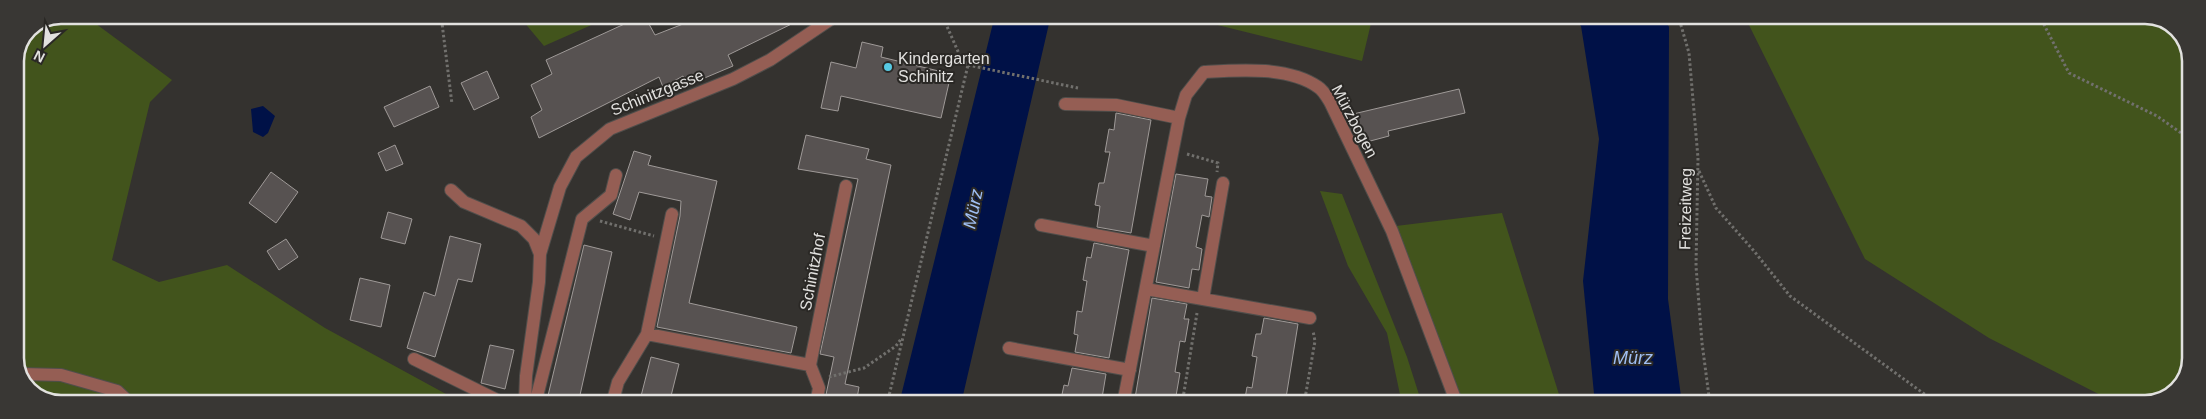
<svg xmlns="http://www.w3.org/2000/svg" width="2206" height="419" viewBox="0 0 2206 419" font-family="Arial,sans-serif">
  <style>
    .green { fill: #42541c }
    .water { fill: #001147 }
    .building { fill: #575251; stroke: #9f9a98 }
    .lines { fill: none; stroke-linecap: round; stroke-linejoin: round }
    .minor-casing { stroke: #504e4b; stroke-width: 14 }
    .path { stroke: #71706d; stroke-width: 3; stroke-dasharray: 2.5 2.5; stroke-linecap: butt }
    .minor { stroke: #955e54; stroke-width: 12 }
    .poi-dot { fill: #57c9e3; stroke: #2a2825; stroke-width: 2 }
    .labels { text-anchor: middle; stroke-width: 4; stroke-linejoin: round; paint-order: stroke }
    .poi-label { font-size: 16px; fill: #e2e1df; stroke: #2a2825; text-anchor: start }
    .street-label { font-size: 16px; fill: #e2e1df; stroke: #2a2825 }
    .water-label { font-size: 18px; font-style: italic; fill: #a0bff3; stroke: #2a2825 }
    .rim { fill: none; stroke: #e2e1df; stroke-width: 2.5 }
  </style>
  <rect width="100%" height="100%" fill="#34322f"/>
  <!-- green -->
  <path class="green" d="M61,15H84L172,80L150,102L112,260L159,282L227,265L325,328L446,394L441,404H55L28,390L15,364V61L28,29Z
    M518,15H614L544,46Z
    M1177,15H1373L1362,61Z
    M1744,15H2151L2178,29L2191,55V364L2175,393L2145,404H2118L1989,338L1865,259Z
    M1320,191L1342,194L1407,357L1422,404H1402L1387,333L1348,266Z
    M1502,213L1562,404H1464L1396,226Z"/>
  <!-- water -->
  <path class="water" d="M995,15H1051L961,404H899Z
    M1570,15H1663L1669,27L1668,299L1682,404H1595L1583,281L1599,139L1581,26Z
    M263,106L275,116L268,133L263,137L253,132L251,109Z"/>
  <!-- building -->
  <path class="building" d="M644,15L655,35L706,15H714L716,19L726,15H810L728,55L733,66L688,85L683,76L663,87L659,77L539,138L531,117L542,110L531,85L552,74L546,60Z
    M862,42L883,47L881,57L951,74L941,118L841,96L838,111L821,108L831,62L856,68Z
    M487,71L499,98L474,110L461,83Z
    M430,86L439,107L394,127L384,107Z
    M1459,89L1465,113L1388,131L1389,136L1359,144L1353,131L1349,115Z
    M1116,113L1151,120L1131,233L1097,227L1100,206L1095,205L1099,183H1104L1110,152H1105L1109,129L1114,130Z
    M806,135L869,149L866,159L891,165L845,384L859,387L856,404H824L834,357L820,354L858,179L798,169Z
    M395,145L403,164L386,171L378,153Z
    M634,151L651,156L648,165L717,181L689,303L797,327L791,353L657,327L680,216L681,201L639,192L630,220L613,214Z
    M271,172L298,192L276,223L249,203Z
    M1176,174L1208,179L1205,196L1212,197L1209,217L1202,215L1196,247L1202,249L1199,270L1192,269L1189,288L1156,282Z
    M388,212L412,219L405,244L381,238Z
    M450,236L481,244L472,282L458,279L435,357L407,348L424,292L435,296Z
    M286,239L298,257L279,270L267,251Z
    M1094,243L1129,250L1109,358L1075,352L1078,335L1074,334L1077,311L1082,312L1087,281L1083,280L1087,257L1091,258Z
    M584,245L612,252L578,404H546Z
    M360,278L390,285L381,327L350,320Z
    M1152,298L1187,304L1184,319H1189L1185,342L1180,341L1175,372L1180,373L1176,396L1171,395L1169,404H1134Z
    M1264,318L1298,324L1285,404H1244L1247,387L1252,388L1257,357L1252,356L1256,334H1261Z
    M490,345L514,350L505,389L481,383Z
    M651,357L679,364L669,404H639Z
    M1072,368L1106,374L1101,404H1060L1064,385L1068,386Z"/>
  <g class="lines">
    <!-- minor casing -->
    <g class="minor-casing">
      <path id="minor" d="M1065,104L1116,105L1179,118
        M451,190L464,202L521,226L534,239L540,254
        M1041,225L1154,246
        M1146,289L1310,318
        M1203,299L1223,183
        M647,334L810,365L819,388L816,404
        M1009,348L1130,370
        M414,359L505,404
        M810,365L846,186
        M21,374L61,375L117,391L131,404
        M525,404L526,376L539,282L540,254L560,187L576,157L610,129L733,79L770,60L837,15
        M535,404L582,219L611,195L616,175
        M612,404L618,382L647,334L672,214
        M1123,404L1179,118L1186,95L1204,72C1238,70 1288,66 1318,87C1323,90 1327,97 1330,102L1392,231L1457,404"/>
    </g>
    <!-- path -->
    <path class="path" d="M441,15L452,104
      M1678,15L1689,53L1698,158L1696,266L1702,343L1710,404
      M2039,15L2069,73L2157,116L2191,140
      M968,65L1078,88
      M1187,154L1218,163L1217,172
      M1699,171L1716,208L1754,251L1790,296L1938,404
      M600,221L654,236
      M829,377L864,368L896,346L901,339
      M887,404L968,65L960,56L942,15
      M1182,404L1197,313
      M1304,404L1315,341L1313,331"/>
    <!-- minor -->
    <use href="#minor" class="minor"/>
  </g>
  <!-- markers -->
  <circle class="poi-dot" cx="888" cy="67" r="5"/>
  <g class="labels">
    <!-- poi labels -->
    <g class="poi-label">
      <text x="898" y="64">Kindergarten<tspan x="898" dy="18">Schinitz</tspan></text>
    </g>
    <!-- street labels -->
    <g class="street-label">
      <text transform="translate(657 92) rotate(-22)" y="6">Schinitzgasse</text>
      <text transform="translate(1355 121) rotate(62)" y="6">Mürzbogen</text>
      <text transform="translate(1685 209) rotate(-89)" y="6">Freizeitweg</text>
      <text transform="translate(812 272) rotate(-79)" y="6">Schinitzhof</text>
    </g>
    <!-- water labels -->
    <g class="water-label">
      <text transform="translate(973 209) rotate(-79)" y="6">Mürz</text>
      <text x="1633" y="364">Mürz</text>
    </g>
  </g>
  <!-- crop -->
  <path d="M0 0H2206V419H0ZM61 24H2145A37 37 0 0 1 2182 61V358A37 37 0 0 1 2145 395H61A37 37 0 0 1 24 358V61A37 37 0 0 1 61 24Z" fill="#393734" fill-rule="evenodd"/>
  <path class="rim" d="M61 24H2145A37 37 0 0 1 2182 61V358A37 37 0 0 1 2145 395H61A37 37 0 0 1 24 358V61A37 37 0 0 1 61 24Z"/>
  <!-- north arrow -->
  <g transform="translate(45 45) rotate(207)" stroke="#2a2825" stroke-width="4" paint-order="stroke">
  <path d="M0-4L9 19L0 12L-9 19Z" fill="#e2e1df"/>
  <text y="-8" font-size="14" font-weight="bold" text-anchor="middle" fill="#e2e1df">N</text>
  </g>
</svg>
